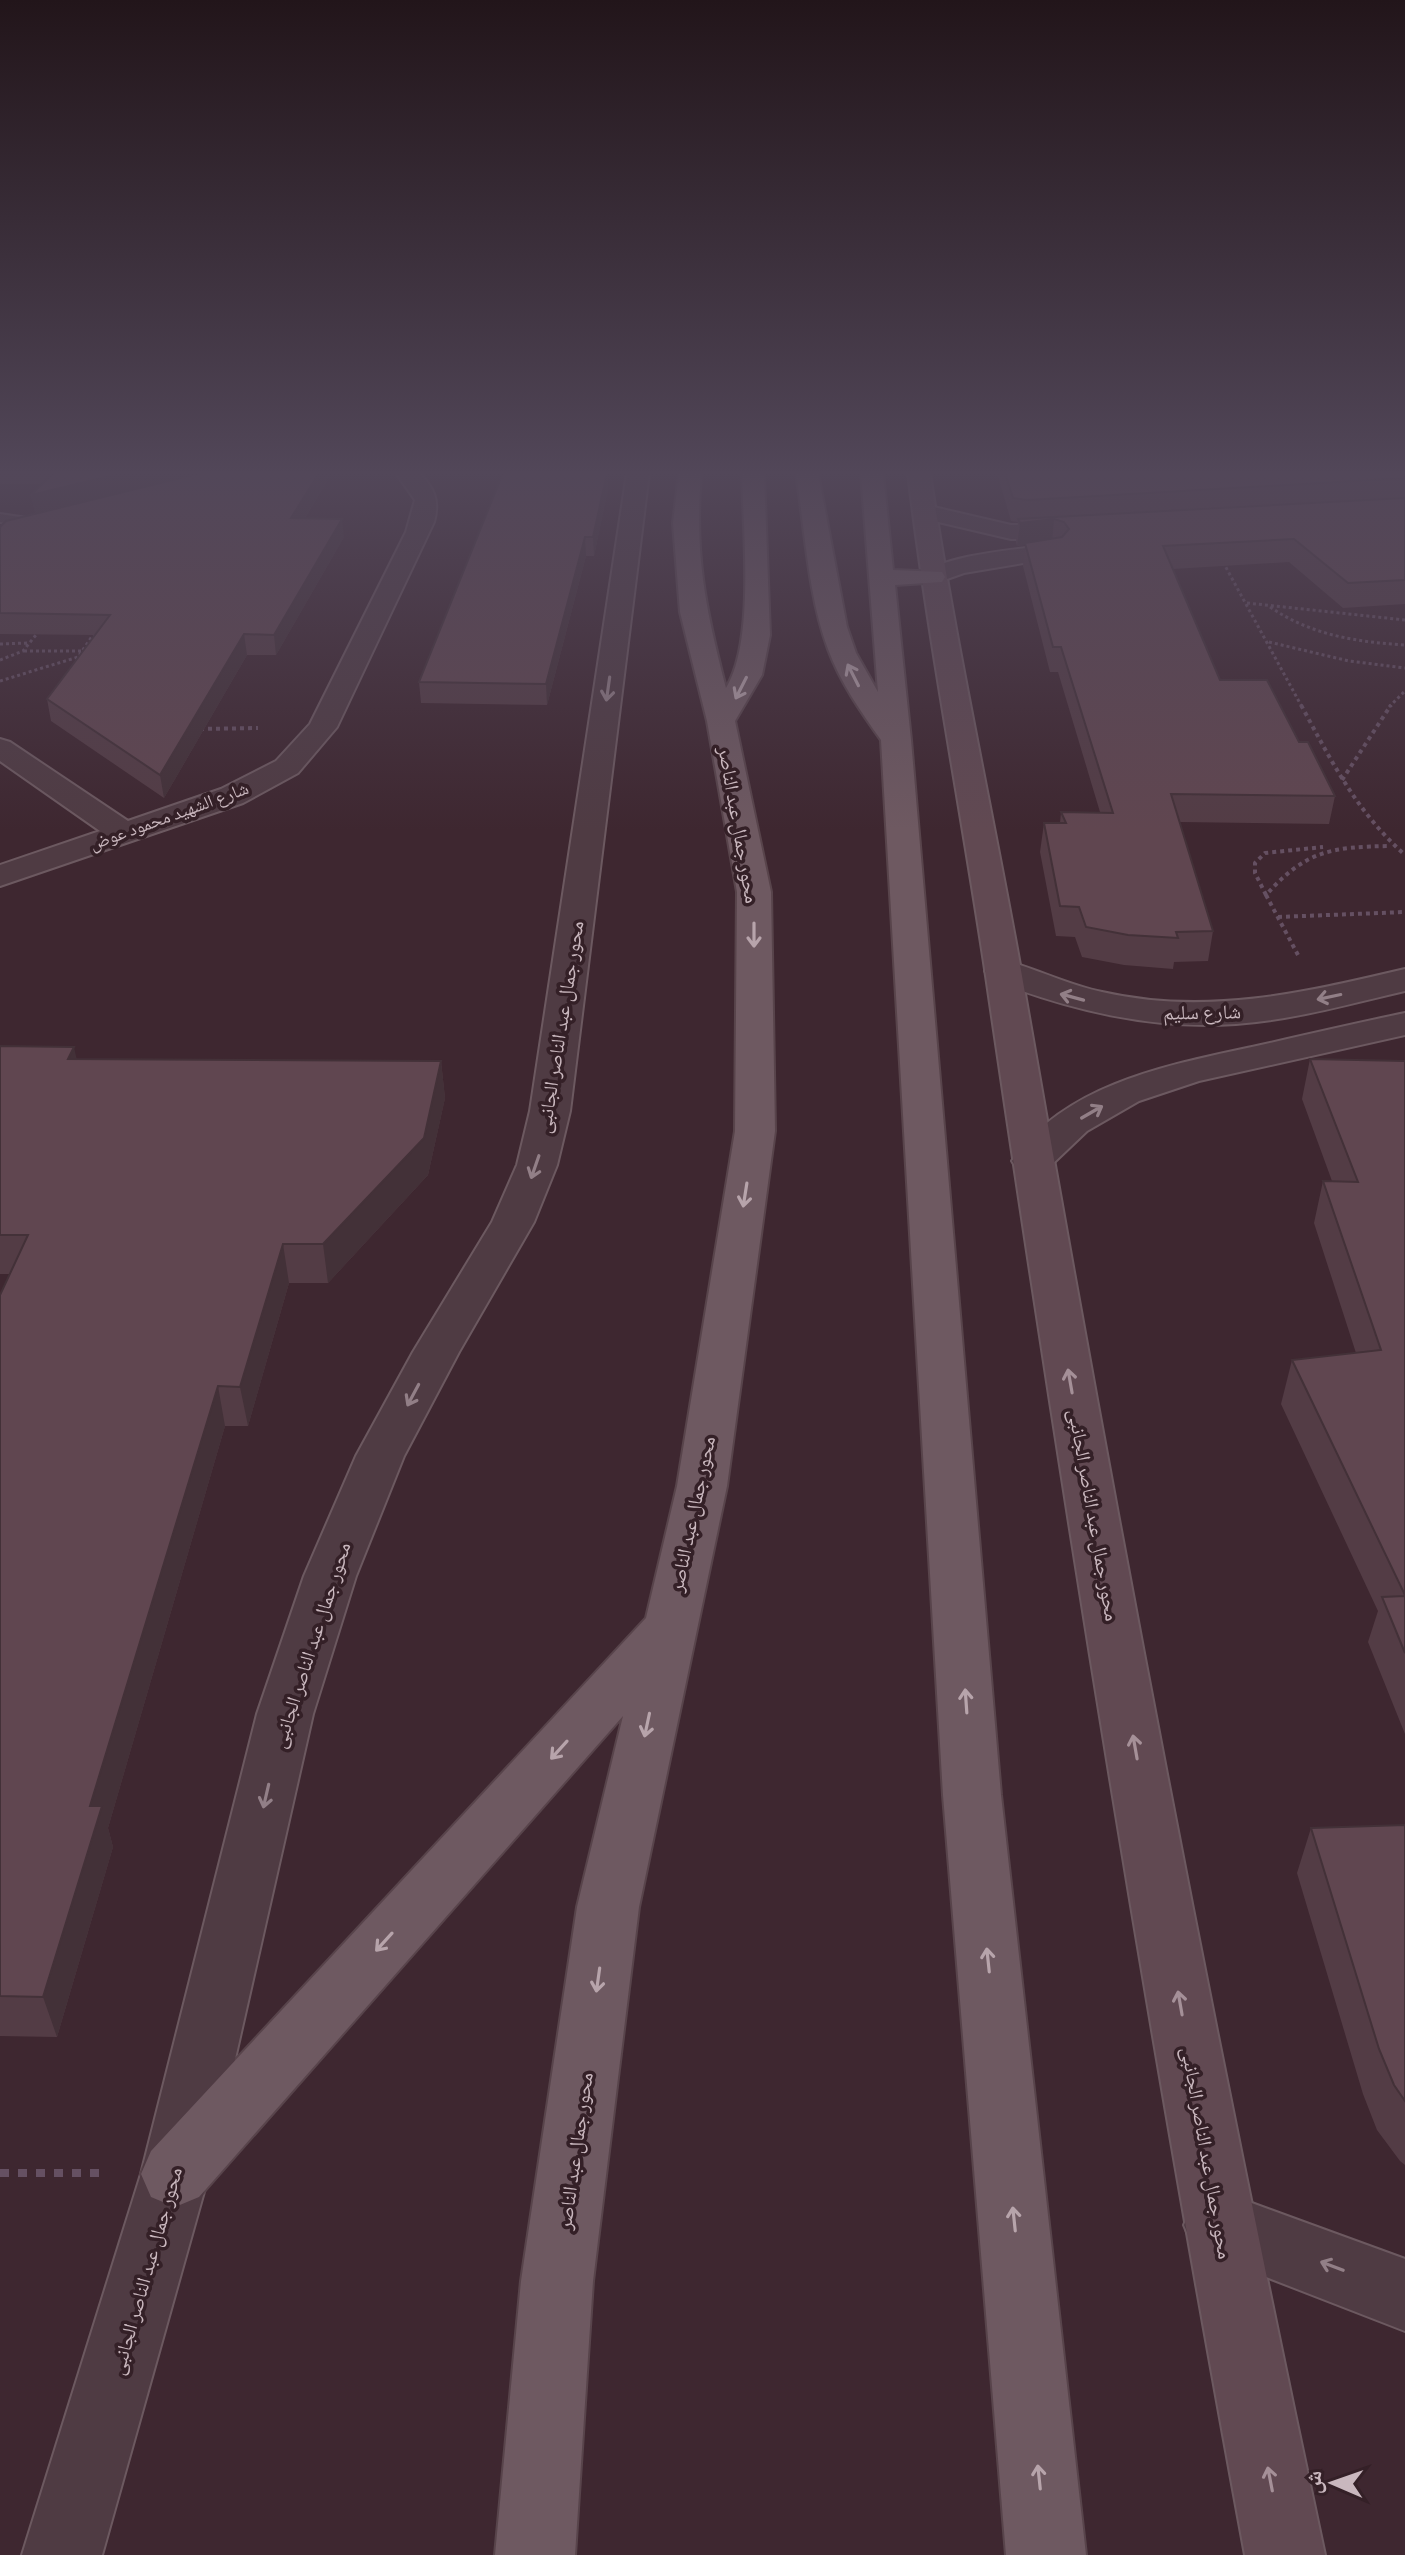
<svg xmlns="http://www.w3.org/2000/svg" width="1405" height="2555" viewBox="0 0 1405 2555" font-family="Manrope,'Noto Naskh Arabic',sans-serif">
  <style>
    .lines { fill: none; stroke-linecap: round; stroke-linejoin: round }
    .lane-casing { stroke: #6c5960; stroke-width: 4 }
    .street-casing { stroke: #6c5960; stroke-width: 4 }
    .secondary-casing { stroke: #6c5960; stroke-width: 4 }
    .primary-casing { stroke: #58444b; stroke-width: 4 }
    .path-far2 { stroke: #655062; stroke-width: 3; stroke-dasharray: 3 3; stroke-linecap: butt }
    .path-far1 { stroke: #655062; stroke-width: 4; stroke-dasharray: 4 4; stroke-linecap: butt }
    .path { stroke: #655062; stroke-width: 8; stroke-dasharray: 9 9; stroke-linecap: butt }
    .lane { fill: #4f3b43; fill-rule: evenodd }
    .street { fill: #4f3b43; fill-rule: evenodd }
    .secondary { fill: #614952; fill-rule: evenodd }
    .primary { fill: #6e5961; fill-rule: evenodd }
    .wall { fill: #533c45 }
    .shaded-wall { fill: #433138 }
    .building { fill: #604650; stroke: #433138; stroke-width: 2 }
    .oneway { stroke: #b7a4ab }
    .oneway2 { stroke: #927f87 }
    .oneway3 { stroke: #a59098 }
    .labels { text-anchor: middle; stroke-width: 7; stroke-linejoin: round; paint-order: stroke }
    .far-street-label { font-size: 18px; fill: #c9b7be; stroke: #342027 }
    .street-label { font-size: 20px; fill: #c9b7be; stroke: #342027 }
  </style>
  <rect width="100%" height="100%" fill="#3e2730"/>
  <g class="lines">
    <!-- lane casing -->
    <g class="lane-casing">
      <path id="lane" d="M0,514L34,519L41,523L34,527L0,522Z"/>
    </g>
    <!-- street casing -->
    <g class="street-casing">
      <path id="street" d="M396,473H419C434,488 440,500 434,522L337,727L298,773L243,803L0,886V865L100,831L0,761V739L10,742L128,821L221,789L276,761L310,724L406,532L415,500Z
        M627,473H649L570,1111L557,1165L534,1222L459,1352L404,1456L356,1576L313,1714L209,2174L102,2555H22L141,2174L257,1714L304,1576L356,1456L413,1352L492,1222L517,1165L530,1111Z
        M925,505L1011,525L1075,524L1083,526L1087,531L1083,536L1075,538L1011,539L917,517L914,512L917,507Z
        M1051,545L1059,547L1063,552L1059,557L964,573L933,584L924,582L921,577C936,555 1023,549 1051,545Z
        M1003,960C1037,969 1068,985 1102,992C1206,1016 1303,993 1405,969V991C1349,1004 1293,1020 1236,1024C1151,1030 1069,1010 990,979L985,971L990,963Z
        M1405,1013V1035L1199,1081L1139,1101L1087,1131L1046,1170L1032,1173L1018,1170L1012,1161C1066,1082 1174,1064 1261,1045C1309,1034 1357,1023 1405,1013Z
        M1219,2191L1405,2259V2331L1194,2249L1184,2225L1194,2201Z"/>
    </g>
    <!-- secondary casing -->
    <g class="secondary-casing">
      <path id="secondary" d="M908,473H930C955,642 992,808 1022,976C1113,1504 1213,2031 1325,2555H1245C1148,2031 1063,1503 986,976C961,808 928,641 908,473Z"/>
    </g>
    <!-- primary casing -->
    <g class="primary-casing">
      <path id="primary" d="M679,473H701C694,554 706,611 726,688C755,641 743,530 742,473H764L770,635L762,675L735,721L771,892L775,1131L727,1486L639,1907L593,2281L575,2555H495L521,2281L577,1907L623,1716L199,2197L175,2207L151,2197L141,2174L151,2151L646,1618L677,1486L735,1131L737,892L707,721L680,612L673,523Z
        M796,473H818L847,627L856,653L878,692L861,473H883L893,570L942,572L945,577L942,582L895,585L911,740L1001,1795L1086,2555H1006L943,1795L881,740C861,712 840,682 828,649C808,595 805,530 796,473Z"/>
    </g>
    <!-- path-far2 -->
    <path class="path-far2" d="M1223,562L1302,707
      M1247,603L1405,620
      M1270,607C1311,635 1356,642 1405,645
      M1269,642L1349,661L1405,668
      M0,644L28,643
      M24,651H81
      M0,660L23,651L40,630
      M0,681L78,657L95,632
      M1389,707L1405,691"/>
    <!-- path-far1 -->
    <path class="path-far1" d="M1301,705C1332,762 1356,811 1405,855
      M200,729L258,728
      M1342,780L1391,705
      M1266,895L1255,873V863L1265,853L1323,847
      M1278,917L1405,912
      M1298,955L1266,895C1306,850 1332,847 1390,846"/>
    <!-- path -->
    <path class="path" d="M0,2173H103"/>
    <!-- lane -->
    <use href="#lane" class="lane"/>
    <!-- street -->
    <use href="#street" class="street"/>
    <!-- secondary -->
    <use href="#secondary" class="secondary"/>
    <!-- primary -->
    <use href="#primary" class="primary"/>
  </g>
  <!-- wall -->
  <path class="wall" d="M0,473H197L35,513L31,495L41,484H0Z
    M201,473H332L305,518L344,537L276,655H247L164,798L51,721L47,699L95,635L0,634V527Z
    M608,473V489L594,556H586L547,705L421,703L419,682Z
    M997,473H1405V604L1343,608L1289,562L1173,569L1220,680L1299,742L1335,796L1329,824L1180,822L1213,931L1208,961L1174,962L1173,969L1124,965L1082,957L1075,937L1056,936L1040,852L1044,823H1060L1061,812H1100L1058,672H1050L1023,566L1025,545L1017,546L1016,542L1018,522L1011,521Z
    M0,1046L77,1059L441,1061L445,1098L428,1175L328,1283H289L248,1426H225L108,1828L113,1847L57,2037L0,2036V1295L10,1274H0Z
    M1310,1059L1405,1061V1734L1368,1642L1378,1611L1281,1404L1292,1360L1356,1353L1314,1223L1323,1181H1332L1302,1099Z
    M1405,1825V2165L1400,2161L1377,2130L1363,2094L1297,1873L1311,1828Z"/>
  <!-- shaded-wall -->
  <path class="shaded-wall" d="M122,473H197L35,513L31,495Z
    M319,473H332L293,537L291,518Z
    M608,473V489L594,556L593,537Z
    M342,519L344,537L276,655L274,635Z
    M1054,519L1052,542L1017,546L1020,523Z
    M585,537L586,556L547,705L546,684Z
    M244,634L247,655L164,798L160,775Z
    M74,1047L82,1083L68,1059Z
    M441,1061L445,1098L428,1175L328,1283L323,1244Z
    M283,1244L289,1283L248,1426L240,1387Z
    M218,1386L225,1426L108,1828L113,1847L57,2037L43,1997L90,1806Z"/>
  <!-- building -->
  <path class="building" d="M53,473H122L31,495Z
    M201,473H319L291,518L342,519L274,635L244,634L160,775L47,699L110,615L0,613V527L6,521Z
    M503,473H607L593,537H585L546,684L419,682Z
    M1005,473H1405V478L1028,500L1013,498Z
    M1405,498V580L1348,583L1294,539L1163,546L1220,680H1267L1299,742H1308L1335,796L1171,794L1213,931L1176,932L1178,938L1128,935L1086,927L1079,907L1060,906L1044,823H1066L1061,812L1113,813L1061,647H1053L1025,543L1062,537L1069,529L1064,522L1054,519L1020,523L1018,519Z
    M0,1046L74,1047L68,1059L441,1061L424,1138L323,1244H283L240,1387L218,1386L90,1806H102L43,1997L0,1996V1295L28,1235H0Z
    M1310,1059L1405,1061V1595L1292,1360L1381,1350L1323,1181L1358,1182Z
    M1405,1596V1653L1382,1597Z
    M1405,1825V2101L1394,2085L1379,2049L1311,1828Z"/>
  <!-- one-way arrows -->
  <defs><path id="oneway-shaft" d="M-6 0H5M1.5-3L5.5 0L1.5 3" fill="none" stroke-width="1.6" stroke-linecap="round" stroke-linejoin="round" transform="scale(2)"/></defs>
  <g class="oneway">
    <use href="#oneway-shaft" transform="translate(853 675) rotate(-117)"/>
    <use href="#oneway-shaft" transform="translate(741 688) rotate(117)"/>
    <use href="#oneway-shaft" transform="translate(754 935) rotate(90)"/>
    <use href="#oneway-shaft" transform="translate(745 1195) rotate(99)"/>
    <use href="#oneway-shaft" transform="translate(966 1701) rotate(-94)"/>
    <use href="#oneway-shaft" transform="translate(647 1725) rotate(102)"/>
    <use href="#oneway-shaft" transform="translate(559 1750) rotate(132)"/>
    <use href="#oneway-shaft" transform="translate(384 1942) rotate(132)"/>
    <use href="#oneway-shaft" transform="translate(988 1960) rotate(-96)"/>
    <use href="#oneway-shaft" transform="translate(598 1980) rotate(98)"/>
    <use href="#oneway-shaft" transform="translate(1014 2219) rotate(-96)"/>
    <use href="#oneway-shaft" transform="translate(1039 2477) rotate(-96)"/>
  </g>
  <g class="oneway2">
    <use href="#oneway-shaft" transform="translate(608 689) rotate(98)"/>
    <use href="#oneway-shaft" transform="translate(1072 997) rotate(-165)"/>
    <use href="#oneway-shaft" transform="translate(1329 997) rotate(168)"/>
    <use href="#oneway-shaft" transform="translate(1092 1112) rotate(-30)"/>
    <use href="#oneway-shaft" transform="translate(535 1167) rotate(109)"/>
    <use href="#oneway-shaft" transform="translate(413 1395) rotate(118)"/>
    <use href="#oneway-shaft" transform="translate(266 1796) rotate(103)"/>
    <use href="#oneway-shaft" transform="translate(1332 2266) rotate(-159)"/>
  </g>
  <g class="oneway3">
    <use href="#oneway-shaft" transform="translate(1070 1381) rotate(-100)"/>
    <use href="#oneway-shaft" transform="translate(1135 1747) rotate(-100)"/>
    <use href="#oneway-shaft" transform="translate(1180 2003) rotate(-100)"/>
    <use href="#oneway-shaft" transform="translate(1270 2479) rotate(-101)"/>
  </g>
  <!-- sky -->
  <linearGradient id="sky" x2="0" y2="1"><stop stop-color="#22151a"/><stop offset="0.57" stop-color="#524759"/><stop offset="1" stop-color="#524759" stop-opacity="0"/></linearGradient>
  <rect width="1405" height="830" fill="url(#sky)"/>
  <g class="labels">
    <!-- far-street labels -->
    <g class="far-street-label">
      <text transform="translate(169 816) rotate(-20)" y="6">شارع الشهيد محمود عوض</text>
    </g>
    <!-- street labels -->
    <g class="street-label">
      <text transform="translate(739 825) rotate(80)" y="7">محور جمال عبد الناصر</text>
      <text transform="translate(1202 1012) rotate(-1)" y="7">شارع سليم</text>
      <text transform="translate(560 1027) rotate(-81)" y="7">محور جمال عبد الناصر الجانبى</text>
      <text transform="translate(692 1514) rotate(-78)" y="7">محور جمال عبد الناصر</text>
      <text transform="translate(1094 1515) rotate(80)" y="7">محور جمال عبد الناصر الجانبى</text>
      <text transform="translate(311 1645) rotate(-72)" y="7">محور جمال عبد الناصر الجانبى</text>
      <text transform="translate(575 2151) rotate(-82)" y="7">محور جمال عبد الناصر</text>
      <text transform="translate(1207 2153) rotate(80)" y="7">محور جمال عبد الناصر الجانبى</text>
      <text transform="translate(146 2271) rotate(-74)" y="7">محور جمال عبد الناصر الجانبى</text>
    </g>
  </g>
  <!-- north arrow -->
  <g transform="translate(1333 2483) rotate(272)" stroke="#342027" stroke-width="6" paint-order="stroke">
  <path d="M0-6L14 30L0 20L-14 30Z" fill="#c9b7be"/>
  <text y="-12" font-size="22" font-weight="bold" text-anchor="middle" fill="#c9b7be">ش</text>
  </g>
</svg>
